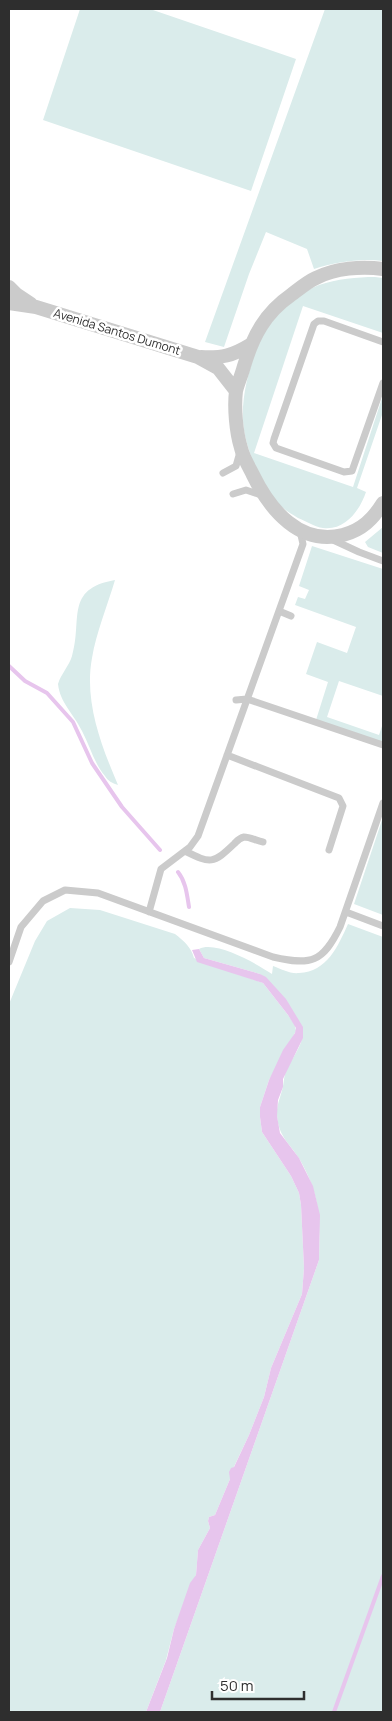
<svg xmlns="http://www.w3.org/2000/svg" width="392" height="1721" viewBox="0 0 392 1721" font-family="Manrope,sans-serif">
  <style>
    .green { fill: #daeceb }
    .water { fill: #e7c5ed }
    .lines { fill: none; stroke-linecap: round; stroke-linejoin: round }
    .stream { stroke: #e7c5ed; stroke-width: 4 }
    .lane { stroke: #cbcbcb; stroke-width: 7 }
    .street { stroke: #cbcbcb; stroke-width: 14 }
    .labels { text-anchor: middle; stroke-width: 5; stroke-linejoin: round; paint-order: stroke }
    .street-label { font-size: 12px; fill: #2e2e2e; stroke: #fff }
  </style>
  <rect width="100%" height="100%" fill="#fff"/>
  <!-- green -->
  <path class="green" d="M80,9H150L296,59L251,191L43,120Z
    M325,9H383V261C360,258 336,262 314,269L307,249L266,232L249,274L224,347L205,342Z
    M375,277L383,278V333L303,306L254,453L353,487L383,395V412L357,488L366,492C360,510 345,531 323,528C315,527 306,521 298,518C288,512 279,506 272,497C260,481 247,450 244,430C240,404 247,377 255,352C265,324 291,296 319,285C337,279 357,277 375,277Z
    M383,527V553L368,547L365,542Z
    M312,546L383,569V696L339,681L327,717L379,735L383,723V743L316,720L328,682L306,674L317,642L347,653L356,627L295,605L298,597L305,599L309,590L299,586Z
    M115,580C108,604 96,633 92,658C84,701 101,745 118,785C112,783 108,781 105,776C94,763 90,746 82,731C74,714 60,703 58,684C61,674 69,666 72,656C83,620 64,589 115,580Z
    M383,817V915L354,904Z
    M70,908L100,910L175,934C184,941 191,947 194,958L263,983L288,1015L295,1025L296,1031L269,1080L260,1107V1117L262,1132L291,1176L299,1193L301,1205L304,1268L302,1294L271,1368L264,1397L249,1435L230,1475V1479L215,1515L209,1517L208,1521L210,1528L198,1550L196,1575L174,1629L166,1660L146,1712H9V1004L35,941L47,921Z
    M348,924L383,937V1712H160L319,1260C320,1219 321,1197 300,1160C290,1143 279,1138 277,1116C276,1105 281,1097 283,1086C284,1081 284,1076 286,1071C291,1059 302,1047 303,1033L260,974L204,958L199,949C216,940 257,964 272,974L273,966C281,969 290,974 299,973C327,972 338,946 348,924Z"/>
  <!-- water -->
  <path class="water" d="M199,949L204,958L260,974L266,977L286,999L303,1027V1038L283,1079V1087L278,1100L277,1116L280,1133L299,1158L313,1186L320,1215L319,1260L160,1712H146L167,1658L174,1629L190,1583L196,1575L198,1550L210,1528L208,1521L209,1517L215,1515L230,1479L229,1472L231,1468L234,1467L249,1435L264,1397L271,1368L302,1294L304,1268L301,1205L299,1193L291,1176L262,1132L260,1117V1107L269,1080L283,1050L295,1033L296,1028L288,1015L263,983L197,962L192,950Z"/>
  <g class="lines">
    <!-- stream -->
    <path class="stream" d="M9,666L25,681L47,693L73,722L92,763L122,807L160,850
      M178,872C186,882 187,895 189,907
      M334,1712L383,1576"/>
    <!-- lane -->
    <path class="lane" d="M383,342L324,321H318L314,324L274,439L273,443L276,448L344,472L352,471L383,383
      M223,473L236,466L240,452
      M233,494L246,490L261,495
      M331,539L359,552L383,561
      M279,611L291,616
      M236,700L247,699L383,745
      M227,755L339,798L343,806L329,850
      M185,851C211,864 213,864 234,844C237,841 239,838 244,837C250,837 257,841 263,842
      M149,912L161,869L190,847L198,836L303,544L300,531
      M346,912L383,926
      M9,962L21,927L43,901L65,890L98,893L273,957C311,966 323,962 340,927L383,803"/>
    <!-- street -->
    <path class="street" d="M383,269C362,266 335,268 316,278C307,282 299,289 291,295C265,313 253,336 244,366C242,374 238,383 236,391C234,407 236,432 241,448C243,457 249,467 253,475C270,510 300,546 343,535C362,530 373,519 383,503
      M9,287L16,294L31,304
      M9,303L36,307L198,357L218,368L236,391
      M201,357C222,358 232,356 250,345"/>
  </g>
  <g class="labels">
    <!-- street labels -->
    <g class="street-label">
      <text transform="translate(117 332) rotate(17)" y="4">Avenida Santos Dumont</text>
    </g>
  </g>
  <!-- border -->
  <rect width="392" height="1721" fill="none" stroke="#2e2e2e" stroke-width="20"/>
  <!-- scale -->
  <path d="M212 1691v8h92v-8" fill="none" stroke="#2e2e2e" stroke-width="2.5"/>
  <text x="220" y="1691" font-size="15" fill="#2e2e2e" stroke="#ffffff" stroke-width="4" paint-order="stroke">50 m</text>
</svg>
